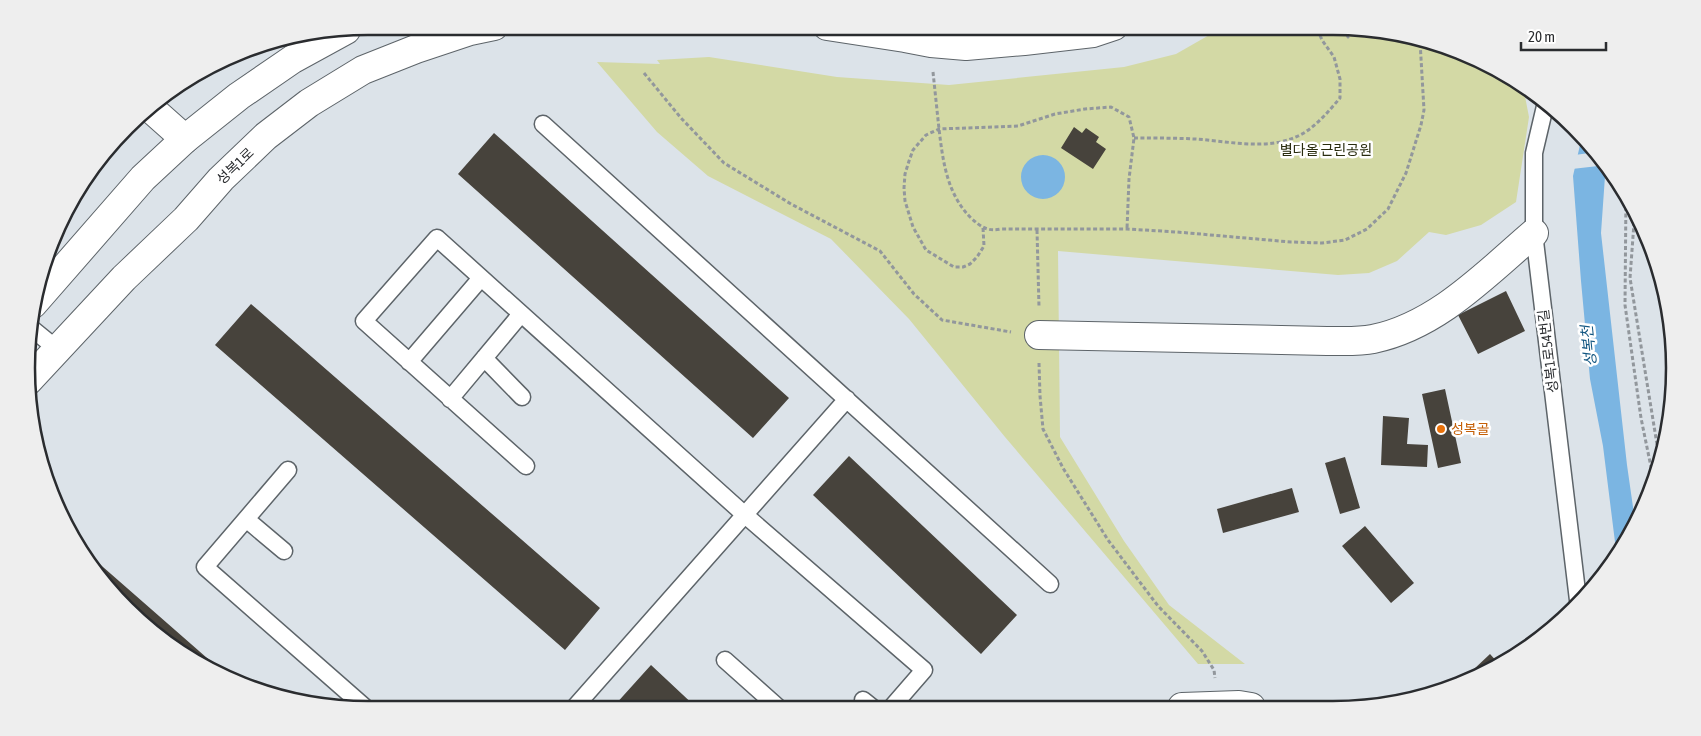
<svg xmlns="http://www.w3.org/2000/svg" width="1701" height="736" viewBox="0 0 1701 736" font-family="'Asap Condensed','Noto Sans KR',sans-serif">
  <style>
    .green { fill: #d3d9a5 }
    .water { fill: #7bb5e2 }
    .pier { fill: #dce3e9 }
    .building { fill: #47433c }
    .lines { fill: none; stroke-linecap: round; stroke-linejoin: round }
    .lane-casing { stroke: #5d6469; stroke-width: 19 }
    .street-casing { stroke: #5d6469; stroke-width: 30 }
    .secondary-casing { stroke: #5d6469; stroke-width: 30 }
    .path { stroke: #92979c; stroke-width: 3; stroke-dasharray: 4 2.5; stroke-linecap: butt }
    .lane { stroke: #fff; stroke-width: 16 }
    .street { stroke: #fff; stroke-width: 28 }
    .secondary { stroke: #fff; stroke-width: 28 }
    .food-dot { fill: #e8710a; stroke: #fff; stroke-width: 2 }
    .labels { text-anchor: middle; stroke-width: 5; stroke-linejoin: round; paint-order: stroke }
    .park-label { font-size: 14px; fill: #292c0e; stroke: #fff }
    .street-label { font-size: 14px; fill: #2a2c2f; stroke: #fff }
    .food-label { font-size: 14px; fill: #c56008; stroke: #fff; text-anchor: start }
    .water-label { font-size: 15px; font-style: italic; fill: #125681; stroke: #fff }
    .rim { fill: none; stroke: #2a2c2f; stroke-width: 2.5 }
  </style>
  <rect width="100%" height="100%" fill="#dce3e9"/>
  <!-- green -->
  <path class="green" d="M1225,26H1333L1443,44L1504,72L1523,86L1529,117L1516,202L1481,225L1446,235L1429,232L1397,261L1369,273L1338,275L1058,251L1060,437L1124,541L1169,605L1245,664H1198L1005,437L909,319L831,239L708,176L657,132L597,62L660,64L657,60L709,57L837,77L949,85L1124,67L1176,54Z"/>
  <!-- water -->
  <path class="water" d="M1582,136L1606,162L1601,233L1627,465L1635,521L1617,558L1603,446L1590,379L1581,281L1573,176Z
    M1021 177a22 22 0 1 1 44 0a22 22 0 1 1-44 0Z"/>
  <!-- pier -->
  <path class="pier" d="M1596,152L1607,165L1572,169L1575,155Z"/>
  <!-- building -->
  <path class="building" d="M1074,127L1082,133L1086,128L1099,137L1096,142L1106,149L1093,169L1061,148Z
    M494,133L789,398L753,438L458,174Z
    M1506,291L1525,331L1478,354L1458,315Z
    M251,304L600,608L565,650L215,345Z
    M1445,389L1461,463L1438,468L1422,394Z
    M1383,416L1409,418L1407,444L1428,445L1427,467L1381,465Z
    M849,456L1017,615L981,654L813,495Z
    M1345,457L1360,508L1340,514L1325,463Z
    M1292,488L1299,512L1223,533L1217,509Z
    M1365,526L1414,583L1391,603L1342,546Z
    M78,546H79L231,679L197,664L143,625Z
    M1490,654L1499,664L1464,684L1456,686Z
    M651,665L698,709H618L614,706Z"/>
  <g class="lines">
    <!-- lane casing -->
    <g class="lane-casing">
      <path id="lane" d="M1546,102L1534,153V233L1578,600
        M543,124L1050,584
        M30,327L57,349
        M484,358L522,397
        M409,362L481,278
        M450,399L521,314
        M526,466L364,321L437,238L745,515L924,670L891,708
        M288,470L205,567L368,710
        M246,519L284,551
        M725,660L780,709
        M863,700L873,708
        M573,709L847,399"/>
    </g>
    <!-- street casing -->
    <g class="street-casing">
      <path id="street" d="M149,107L185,139
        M1039,335L1327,341C1342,341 1359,342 1373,339C1437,326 1486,274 1534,233"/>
    </g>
    <!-- secondary casing -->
    <g class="secondary-casing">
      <path id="secondary" d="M827,26L905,38L931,43L966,46L1024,41L1093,33L1114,26
        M33,304L143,178L185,139L239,96L293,59L346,30
        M28,381L124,278L186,219L221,179L266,136L309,103L363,70L416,49L470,31L494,26
        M1182,707L1239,705L1251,707"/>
    </g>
    <!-- path -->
    <path class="path" d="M1321,26L1322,36
      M1345,28L1348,37L1358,30
      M933,72C935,91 937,110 939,129C943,162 947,194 971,218C981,227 988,232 1001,229H1127L1177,232L1291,242L1322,243L1345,240L1367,229L1388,209L1406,173L1421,125L1424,110L1420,41
      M644,73L681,118L724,163L791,204L880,251L914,294L942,320L1011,332
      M1134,138C1154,138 1175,138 1195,139C1228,141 1267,151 1298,136C1314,129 1329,111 1340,98V79L1334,57L1322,40L1316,26
      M1626,194L1625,305L1641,418L1651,467L1652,487
      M1635,209L1630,278L1660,463
      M983,228L984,246L977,257L970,264L963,267H954L926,250L913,227L905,201L904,188L905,174L909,161L913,150L926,135L939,129L1018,126L1055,114L1085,109L1111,107L1129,117L1134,138L1129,179L1127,229
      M1037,230L1039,307
      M1039,363L1040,396L1043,429L1063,468L1108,540L1158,606L1202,651L1214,670L1215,678"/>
    <!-- lane -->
    <use href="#lane" class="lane"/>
    <!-- street -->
    <use href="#street" class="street"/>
    <!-- secondary -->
    <use href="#secondary" class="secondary"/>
  </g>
  <!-- markers -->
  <circle class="food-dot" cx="1441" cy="429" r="5"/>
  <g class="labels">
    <!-- park labels -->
    <g class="park-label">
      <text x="1326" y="155">별다올 근린공원</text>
    </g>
    <!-- street labels -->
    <g class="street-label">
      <text transform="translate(235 166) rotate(-44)" y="5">성복1로</text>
      <text transform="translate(1548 351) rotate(-97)" y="5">성복1로54번길</text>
    </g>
    <!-- food labels -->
    <g class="food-label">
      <text x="1451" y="434">성복골</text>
    </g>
    <!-- water labels -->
    <g class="water-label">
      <text transform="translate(1589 346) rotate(-96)" y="5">성복천</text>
    </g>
  </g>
  <!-- crop -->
  <path d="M0 0H1701V736H0ZM368 35H1333A333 333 0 0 1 1666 368V368A333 333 0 0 1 1333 701H368A333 333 0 0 1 35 368V368A333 333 0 0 1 368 35Z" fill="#eee" fill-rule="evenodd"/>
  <path class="rim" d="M368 35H1333A333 333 0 0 1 1666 368V368A333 333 0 0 1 1333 701H368A333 333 0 0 1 35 368V368A333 333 0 0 1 368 35Z"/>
  <!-- scale -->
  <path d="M1521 42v8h85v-8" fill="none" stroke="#2a2c2f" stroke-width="2.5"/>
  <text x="1528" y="42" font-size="15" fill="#2a2c2f" stroke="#ffffff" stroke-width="4" paint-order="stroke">20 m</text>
</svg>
